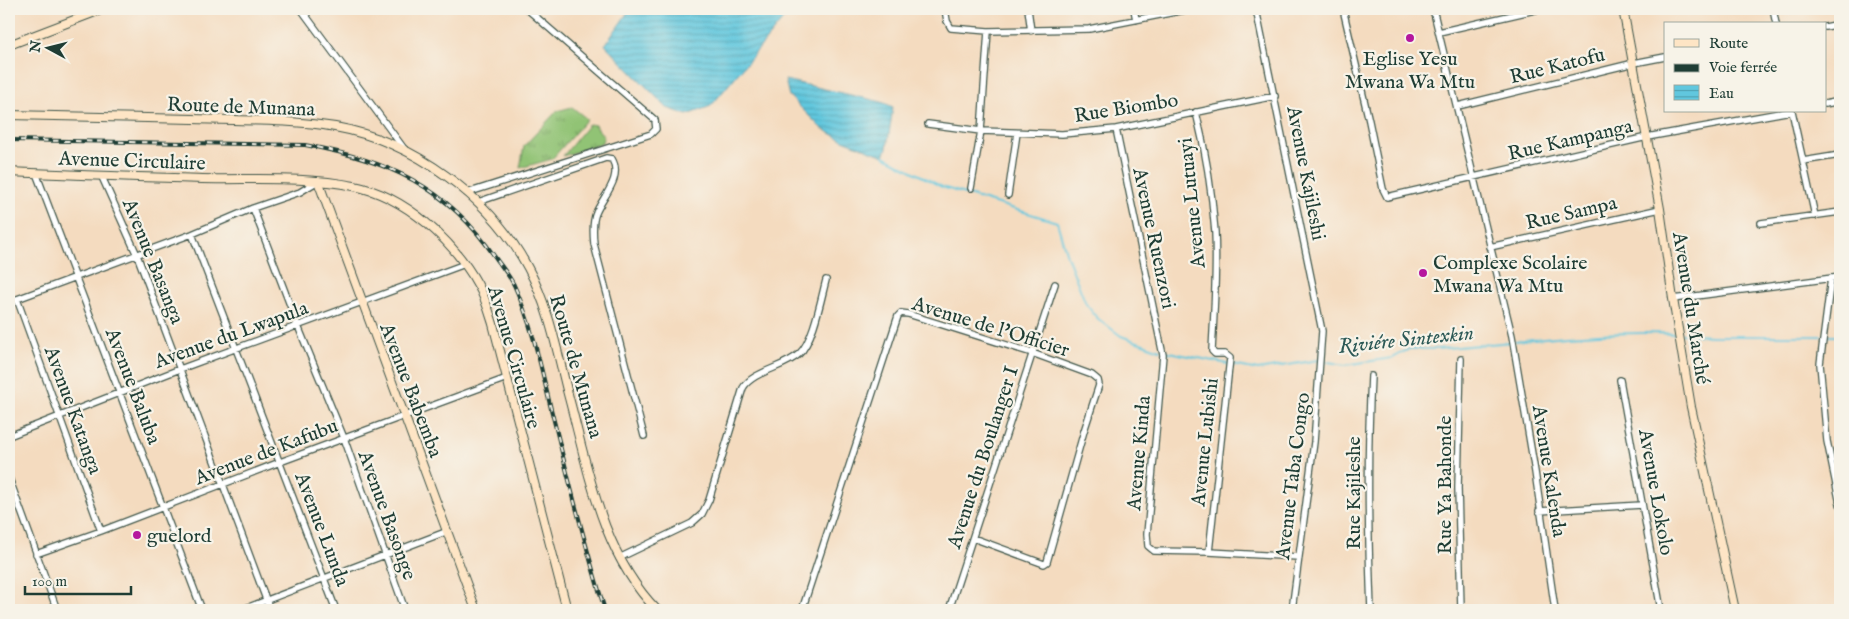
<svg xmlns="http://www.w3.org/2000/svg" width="1849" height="619" viewBox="0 0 1849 619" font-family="'IM FELL English',serif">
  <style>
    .park { fill: url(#park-tufts); stroke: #588054 }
    .water { fill: url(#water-rules); stroke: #408289 }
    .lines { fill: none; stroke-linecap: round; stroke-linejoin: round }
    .stream { stroke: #61c7de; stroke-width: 2 }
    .street-casing { stroke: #3f5549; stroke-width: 8 }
    .secondary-casing { stroke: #3f5549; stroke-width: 10 }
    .street { stroke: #fff; stroke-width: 5.5 }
    .secondary { stroke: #fee5c5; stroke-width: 8 }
    .rail-casing { stroke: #1f3d34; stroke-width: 4 }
    .rail { stroke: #f7f3e8; stroke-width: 2; stroke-dasharray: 5.5; stroke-linecap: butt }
    .poi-dot { fill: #b5179e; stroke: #f7f3e8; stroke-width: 2 }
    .labels { text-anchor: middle; stroke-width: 4.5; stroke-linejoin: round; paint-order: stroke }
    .poi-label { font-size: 20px; fill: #1f3d34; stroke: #f7f3e8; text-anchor: start }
    .street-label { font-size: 20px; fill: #1f3d34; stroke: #f7f3e8 }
    .water-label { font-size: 21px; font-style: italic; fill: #2c5956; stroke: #f7f3e8 }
  </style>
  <defs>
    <pattern id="park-tufts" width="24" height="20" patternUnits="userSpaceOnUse" patternTransform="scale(1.25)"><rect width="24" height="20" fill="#91c374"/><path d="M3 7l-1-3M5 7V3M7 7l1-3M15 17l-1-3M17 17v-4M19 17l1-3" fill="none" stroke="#76a060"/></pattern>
    <pattern id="water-rules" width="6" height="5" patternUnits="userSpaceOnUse" patternTransform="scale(1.25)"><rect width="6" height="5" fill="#61c7de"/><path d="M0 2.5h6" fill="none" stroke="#4fa3b5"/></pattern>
  </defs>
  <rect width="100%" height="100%" fill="#f7f3e8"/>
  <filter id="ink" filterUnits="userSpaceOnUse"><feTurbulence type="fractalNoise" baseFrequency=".02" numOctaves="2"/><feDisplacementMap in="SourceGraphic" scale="10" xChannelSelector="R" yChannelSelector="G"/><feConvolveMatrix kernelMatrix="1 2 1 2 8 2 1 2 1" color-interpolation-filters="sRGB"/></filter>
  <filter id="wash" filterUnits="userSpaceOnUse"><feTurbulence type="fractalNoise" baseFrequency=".0096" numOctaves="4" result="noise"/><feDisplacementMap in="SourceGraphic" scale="20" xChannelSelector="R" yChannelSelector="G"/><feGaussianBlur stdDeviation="1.12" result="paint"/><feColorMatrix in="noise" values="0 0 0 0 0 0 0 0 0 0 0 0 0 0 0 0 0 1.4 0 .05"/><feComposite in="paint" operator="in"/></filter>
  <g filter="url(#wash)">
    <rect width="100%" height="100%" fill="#f4dbbf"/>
    <!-- park -->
    <path class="park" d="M572,107L587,119L552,159L520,168L524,146L557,111Z
      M589,124L595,125L604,137L601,144L563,156Z"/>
    <!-- water -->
    <path class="water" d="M630,9H792L711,106L687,115L667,108L605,45Z
      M785,80L882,102L893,107L887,148L884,156L843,140L821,128L789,96Z"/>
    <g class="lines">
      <!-- stream -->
      <path class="stream" d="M884,156L942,187L1057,222L1067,256L1086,304L1097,318L1121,336L1160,350
        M1682,334L1711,336H1840
        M1515,341C1569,335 1623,331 1678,334
        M1164,351L1258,370L1318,360L1345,365L1392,358L1409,349H1437L1511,342"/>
    </g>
  </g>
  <g filter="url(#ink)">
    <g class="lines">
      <!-- street casing -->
      <g class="street-casing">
        <path id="street" d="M301,9L405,150
          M945,9L947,21L951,28L988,31L1089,29L1190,9
          M1028,9L1031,31
          M1134,9L1136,20
          M1256,9L1322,331L1314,442L1292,610
          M1343,9L1369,121L1383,189L1387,197L1647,137L1791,111
          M1433,9L1512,336L1535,472L1555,610
          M1773,9L1776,24
          M1825,27L1840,24
          M988,31L981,131L1062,134L1116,129L1275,96
          M1439,32L1539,9
          M1825,104L1840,101
          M1458,106L1634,63L1665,57
          M1792,111L1815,216
          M1196,112C1206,152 1212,192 1215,232C1217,272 1214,311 1212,351L1215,354H1225L1230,358L1209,552
          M928,124L981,131L971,188
          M1116,129L1163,355L1147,534L1148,546L1154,551L1209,552L1298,557
          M1803,161L1840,155
          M36,173L202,610
          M102,177L137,255L270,610
          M467,193L651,134L656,129L655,120L527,9
          M1008,195L1017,133
          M478,202L606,158L612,159C623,178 603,196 596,213C592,222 593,234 594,244L644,436
          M253,208L298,326L344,438L405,610
          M1761,223L1840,212
          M192,234L336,610
          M1490,247L1660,209
          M1831,278L1820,364L1827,441L1840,504
          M17,299L101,531
          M1673,299L1840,277
          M9,302L192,234L253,208L300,192L318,181
          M1461,359L1458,488L1461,610
          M1620,380L1661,610
          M9,436L180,369L465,264
          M9,478L57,610
          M1539,511L1642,505
          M36,554L101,531L280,462L507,378
          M619,558L692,523L702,514L709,500L743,388C753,371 784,368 799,354C813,342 821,299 826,280
          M241,610L448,531
          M802,610L898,316L901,313L908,314L1032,353L1092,375L1098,380L1099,385L1084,431L1047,562L1044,564L973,538
          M949,610L1055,284
          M1371,610C1368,532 1367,454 1371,376"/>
      </g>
      <!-- secondary casing -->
      <g class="secondary-casing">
        <path id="secondary" d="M1623,9L1660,209L1673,299L1691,407L1735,610
          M9,45L103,9
          M9,115C70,116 132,118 193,119C240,121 289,119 335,127C414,141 491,198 528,268C549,307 557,351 568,394C588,468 601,553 657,610
          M9,172C73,175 138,177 202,179C252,180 305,176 354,186C405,196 454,241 478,285C485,297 489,311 493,324L567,610
          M318,181L476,610"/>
      </g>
      <!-- street -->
      <use href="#street" class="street"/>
      <!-- secondary -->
      <use href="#secondary" class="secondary"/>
      <!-- rail casing -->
      <g class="rail-casing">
        <path id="rail" d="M9,140L305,145C387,160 447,186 495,257C501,266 509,275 514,285C532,324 541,367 551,409C568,476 584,544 605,610"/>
      </g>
      <!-- rail -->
      <use href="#rail" class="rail"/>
    </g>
  </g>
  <!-- markers -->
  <g class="poi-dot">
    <circle cx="1410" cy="38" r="5"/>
    <circle cx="1423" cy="273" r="5"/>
    <circle cx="137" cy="535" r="5"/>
  </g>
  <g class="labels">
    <!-- poi labels -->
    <g class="poi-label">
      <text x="1410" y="65" text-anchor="middle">Eglise Yesu<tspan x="1410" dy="23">Mwana Wa Mtu</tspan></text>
      <text x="1433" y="269">Complexe Scolaire<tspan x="1433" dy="23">Mwana Wa Mtu</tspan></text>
      <text x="147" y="542">guelord</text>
    </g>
    <!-- street labels -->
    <g class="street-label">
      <text transform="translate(1557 65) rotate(-14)" y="7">Rue Katofu</text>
      <text transform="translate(241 106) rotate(2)" y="7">Route de Munana</text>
      <text transform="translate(1126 107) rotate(-9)" y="7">Rue Biombo</text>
      <text transform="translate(1570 139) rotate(-13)" y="7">Rue Kampanga</text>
      <text transform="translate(132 160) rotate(2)" y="7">Avenue Circulaire</text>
      <text transform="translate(1307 173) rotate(79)" y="7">Avenue Kajileshi</text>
      <text transform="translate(1191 203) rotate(-96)" y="7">Avenue Lutuayi</text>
      <text transform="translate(1571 212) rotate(-13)" y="7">Rue Sampa</text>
      <text transform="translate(1155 238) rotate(78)" y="7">Avenue Ruenzori</text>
      <text transform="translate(154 261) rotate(68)" y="7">Avenue Basanga</text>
      <text transform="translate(1692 308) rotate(81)" y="7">Avenue du Marché</text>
      <text transform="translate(991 326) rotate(17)" y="7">Avenue de l'Officier</text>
      <text transform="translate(231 334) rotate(-20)" y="7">Avenue du Lwapula</text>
      <text transform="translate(515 357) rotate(74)" y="7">Avenue Circulaire</text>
      <text transform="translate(577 366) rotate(74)" y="7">Route de Munana</text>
      <text transform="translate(134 386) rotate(69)" y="7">Avenue Baluba</text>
      <text transform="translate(412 390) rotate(69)" y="7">Avenue Babemba</text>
      <text transform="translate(74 410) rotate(70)" y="7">Avenue Katanga</text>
      <text transform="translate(1204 442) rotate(-84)" y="7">Avenue Lubishi</text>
      <text transform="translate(266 451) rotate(-21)" y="7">Avenue de Kafubu</text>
      <text transform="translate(1138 453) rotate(-85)" y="7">Avenue Kinda</text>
      <text transform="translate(982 457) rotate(-72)" y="7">Avenue du Boulanger I</text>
      <text transform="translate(1550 471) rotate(81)" y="7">Avenue Kalenda</text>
      <text transform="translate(1292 476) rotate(-83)" y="7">Avenue Taba Congo</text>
      <text transform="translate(1444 485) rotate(-90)" y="7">Rue Ya Bahonde</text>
      <text transform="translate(1657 492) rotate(80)" y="7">Avenue Lokolo</text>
      <text transform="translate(1353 493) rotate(-90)" y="7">Rue Kajileshe</text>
      <text transform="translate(388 515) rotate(70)" y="7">Avenue Basonge</text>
      <text transform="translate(323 529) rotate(69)" y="7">Avenue Lunda</text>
    </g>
    <!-- water labels -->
    <g class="water-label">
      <text transform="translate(1406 339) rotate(-6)" y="7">Riviére Sintexkin</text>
    </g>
  </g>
  <!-- margin -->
  <rect width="1849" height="619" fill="none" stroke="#f7f3e8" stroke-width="30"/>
  <!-- legend -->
  <rect x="1664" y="22" width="162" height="90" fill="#f7f3e8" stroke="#a1aaa0"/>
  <rect x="1674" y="39" width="25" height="8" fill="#fee5c5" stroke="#a1aaa0"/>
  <text x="1709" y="48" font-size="15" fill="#1f3d34">Route</text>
  <rect x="1674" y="64" width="25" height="8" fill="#1f3d34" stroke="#a1aaa0"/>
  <text x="1709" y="72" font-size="15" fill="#1f3d34">Voie ferrée</text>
  <rect x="1674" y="85" width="25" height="15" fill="url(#water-rules)" stroke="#a1aaa0"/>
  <text x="1709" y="98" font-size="15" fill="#1f3d34">Eau</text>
  <!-- north arrow -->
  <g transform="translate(48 48) rotate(277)" stroke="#f7f3e8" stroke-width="4" paint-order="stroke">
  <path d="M0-4L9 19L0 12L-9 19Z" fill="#1f3d34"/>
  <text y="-8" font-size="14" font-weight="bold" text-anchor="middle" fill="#1f3d34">N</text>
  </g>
  <!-- scale -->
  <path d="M25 586v8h106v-8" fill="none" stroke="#1f3d34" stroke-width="2.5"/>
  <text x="32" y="586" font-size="15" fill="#1f3d34" stroke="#f7f3e8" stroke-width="4" paint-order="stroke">100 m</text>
</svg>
